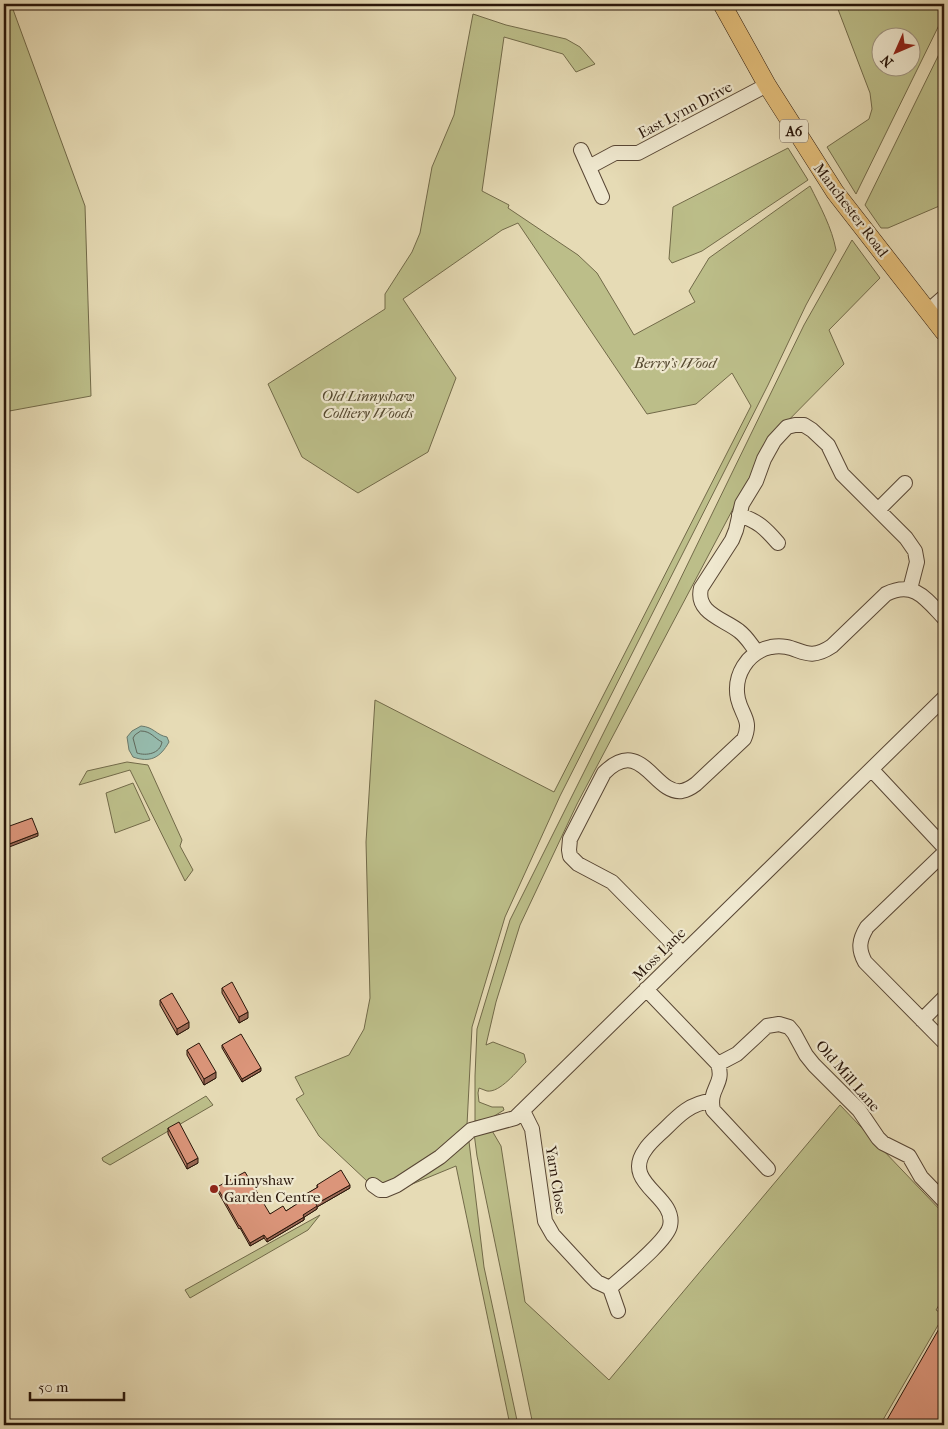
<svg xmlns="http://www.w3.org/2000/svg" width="948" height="1429" viewBox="0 0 948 1429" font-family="'IM FELL French Canon',serif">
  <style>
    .green { fill: #bcbe89; stroke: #726a49; fill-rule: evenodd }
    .water { fill: #96bbad; stroke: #6a796b }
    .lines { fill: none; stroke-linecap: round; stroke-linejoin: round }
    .shore { stroke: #5f685b; stroke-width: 1 }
    .minor-casing { stroke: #584634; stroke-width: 16 }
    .major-casing { stroke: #281509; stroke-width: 19 }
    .minor { stroke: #efe8cf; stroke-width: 14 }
    .major { stroke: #e3be7a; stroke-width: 18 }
    .wall { fill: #bc8069; stroke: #281509 }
    .shaded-wall { fill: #996855; stroke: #281509 }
    .building { fill: #db957a; stroke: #281509 }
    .poi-dot { fill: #8f2418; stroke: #efe8cf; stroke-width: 2 }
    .labels { text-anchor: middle; stroke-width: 4.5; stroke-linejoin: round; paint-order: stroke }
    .shield { fill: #efe8cf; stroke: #645444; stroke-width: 1 }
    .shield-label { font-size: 14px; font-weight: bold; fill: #281509 }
    .street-label { font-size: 15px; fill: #281509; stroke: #efe8cf }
    .park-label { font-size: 15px; font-style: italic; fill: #54482f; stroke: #efe8cf }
    .poi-label { font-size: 15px; fill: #281509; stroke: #efe8cf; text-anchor: start }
  </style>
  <rect width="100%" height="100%" fill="#e6dbb5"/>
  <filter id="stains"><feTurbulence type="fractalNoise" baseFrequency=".004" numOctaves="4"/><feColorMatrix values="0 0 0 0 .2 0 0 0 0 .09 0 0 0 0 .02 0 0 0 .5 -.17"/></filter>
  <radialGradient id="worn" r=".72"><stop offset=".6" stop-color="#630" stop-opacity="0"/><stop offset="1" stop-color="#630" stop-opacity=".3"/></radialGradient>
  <!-- green -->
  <path class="green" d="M4,4H11L85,206L91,396L4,412Z
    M836,4H944V15L856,194L827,147L869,119L872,109L870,93ZM880,38H910V68H880Z
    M473,14L506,25L566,39L580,47L595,64L576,72L563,54L504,37L482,191L509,205L508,208L578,255L597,273L634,335L695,302L689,291L709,258L810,186C820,206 832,228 836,250L806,305L768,385L560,796L505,917L472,1027L467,1125L484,1267L518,1425H510L456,1166L383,1196L319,1136L296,1099L304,1094L295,1077L349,1055L364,1029L370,998L366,842L375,700L554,792L751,406L732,373L696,404L647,414L518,223L502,230L403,299L456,378L428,452L358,493L302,457L268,384L385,309V294L412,252L420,233L432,167L454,115Z
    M944,44V204L888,228H881L865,205Z
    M788,148L808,180L702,251L672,263L669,259L673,207Z
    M852,240L880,278L829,330L844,364L770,439L672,624L577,804L520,925L496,1002L486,1045L493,1042L524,1054L526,1062C517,1071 500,1093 487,1091C484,1090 482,1089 479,1088L478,1093L479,1102L492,1107H503L504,1110L491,1118L475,1121V1076L477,1029L510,920L675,590L804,325Z
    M127,762L148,765L182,840L180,846L193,870L185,881L130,770L79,785L87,771Z
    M133,783L150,820L115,833L106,793Z
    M206,1096L213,1105L110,1165L103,1161L102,1158Z
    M840,1105L944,1214V1297L936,1310L944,1315L880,1425H533L477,1156L474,1133L491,1129L501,1146L525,1302L609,1380Z
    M320,1215L308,1230L190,1298L185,1290Z"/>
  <!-- water -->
  <path class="water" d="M141,726C154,727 156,735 167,737L169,742C160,758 150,763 133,757L129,750L127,737L132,731Z"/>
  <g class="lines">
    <!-- shore -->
    <path class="shore" d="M141,731C151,731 154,738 162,742C160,754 146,756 137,753L133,738L135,735Z"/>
    <!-- minor casing -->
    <g class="minor-casing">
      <path id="minor" d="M581,150L602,197
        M589,167L615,153H638L767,85
        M928,311L944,297
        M878,510L905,483
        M739,515C758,521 765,528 778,543
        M757,652C751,645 747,637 739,631C724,619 695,613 701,588L732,540L736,530L742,504L756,481L764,459L774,441L787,427L795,425H804L812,430L828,445L842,474L906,538L915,551L917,562L910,589
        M872,770L944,847
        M944,853L867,927C859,940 858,949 865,962L944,1042
        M682,953L612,882L578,864L570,856L569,850L570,839L604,773C642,735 654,795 682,791C687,790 692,787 696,784L744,739C752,720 742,716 738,699C733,676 747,652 771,647C799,642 804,665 832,646L886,594C914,580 926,599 944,618
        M646,989L718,1064C725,1085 708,1088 713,1110L768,1169
        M922,1020L944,998
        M718,1064L737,1054L767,1026L779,1024L789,1027L794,1033L806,1055L814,1065L859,1110L878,1138L883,1143L909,1156L921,1177L944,1201
        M523,1111L532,1129L545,1221L553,1235L590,1275L597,1282L610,1288L618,1311
        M373,1185L380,1190H385L397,1185L440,1157L471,1130L515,1118L944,698
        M610,1288C623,1276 667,1241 670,1226C677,1196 621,1184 645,1150C650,1142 659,1135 666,1128C679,1115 691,1103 711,1101"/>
    </g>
    <!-- major casing -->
    <g class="major-casing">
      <path id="major" d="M722,4L767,85L835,192L944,332"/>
    </g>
    <!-- minor -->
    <use href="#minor" class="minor"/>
    <!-- major -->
    <use href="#major" class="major"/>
  </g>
  <!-- wall -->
  <path class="wall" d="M222,988L248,1018L239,1023L222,993Z
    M160,1000L189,1028L177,1035L160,1005Z
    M222,1045L261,1071L242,1082L222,1048Z
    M187,1050L216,1078L204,1085L187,1055Z
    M168,1128L198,1163L187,1169L168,1134Z
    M317,1185L350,1188L317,1207V1209L304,1217V1220L267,1242L264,1238L250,1246L240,1228L239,1229L217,1190V1187L270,1214L286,1211L302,1201L301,1197L317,1188Z"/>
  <!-- shaded-wall -->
  <path class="shaded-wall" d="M38,833V836L4,849V846Z
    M248,1012V1018L239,1023V1017Z
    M189,1022V1028L177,1035V1029Z
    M261,1068V1071L242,1082V1079Z
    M216,1072V1078L204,1085V1079Z
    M198,1158V1163L187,1169V1164Z
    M350,1185V1188L317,1207V1209L303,1218V1215L316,1204Z
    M304,1217V1220L267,1242V1239Z
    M264,1235V1238L250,1246V1243Z"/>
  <!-- building -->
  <path class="building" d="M32,818L38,833L4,846V828Z
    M232,982L248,1012L239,1017L222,988Z
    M172,993L189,1022L177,1029L160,1000Z
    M241,1034L261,1068L242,1079L222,1045Z
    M199,1043L216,1072L204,1079L187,1050Z
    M179,1122L198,1158L187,1164L168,1128Z
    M341,1170L350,1185L316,1204L317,1206L303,1215L304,1217L267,1239L264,1235L250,1243L240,1226H239L217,1187L245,1172L270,1214L283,1206L286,1211L303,1200L301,1197L318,1187L317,1185Z
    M944,1320V1425H884Z"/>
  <!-- markers -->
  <circle class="poi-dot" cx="214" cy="1189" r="5"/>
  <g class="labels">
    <!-- shield labels -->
    <rect class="shield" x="780" y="119.5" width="28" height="23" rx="4"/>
    <g class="shield-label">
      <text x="794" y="136">A6</text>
    </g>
    <!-- street labels -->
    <g class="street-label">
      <text transform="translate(685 110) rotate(-28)" y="5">East Lynn Drive</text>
      <text transform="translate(851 210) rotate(53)" y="5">Manchester Road</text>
      <text transform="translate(659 954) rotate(-45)" y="5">Moss Lane</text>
      <text transform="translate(848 1076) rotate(49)" y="5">Old Mill Lane</text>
      <text transform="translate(556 1180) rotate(81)" y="5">Yarn Close</text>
    </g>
    <!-- park labels -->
    <g class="park-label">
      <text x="675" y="368">Berry's Wood</text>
      <text x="368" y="401">Old Linnyshaw<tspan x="368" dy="17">Colliery Woods</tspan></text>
    </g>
    <!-- poi labels -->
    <g class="poi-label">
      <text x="224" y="1185">Linnyshaw<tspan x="224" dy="17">Garden Centre</tspan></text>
    </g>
  </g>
  <!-- margin -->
  <rect width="948" height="1429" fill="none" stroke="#e6dbb5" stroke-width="20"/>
  <rect x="5" y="5" width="938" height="1419" fill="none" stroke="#281509" stroke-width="2.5"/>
  <rect x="10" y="10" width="928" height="1409" fill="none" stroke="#281509"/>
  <!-- north arrow -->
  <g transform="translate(896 52) rotate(225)"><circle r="24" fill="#efe8cf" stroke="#9f9480"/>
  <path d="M0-4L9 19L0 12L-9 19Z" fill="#8f2418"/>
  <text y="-8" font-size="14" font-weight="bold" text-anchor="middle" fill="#281509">N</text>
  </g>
  <!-- scale -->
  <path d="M30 1392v8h94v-8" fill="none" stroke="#281509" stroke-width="2.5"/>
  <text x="38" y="1392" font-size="15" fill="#281509" stroke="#efe8cf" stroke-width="4" paint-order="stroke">50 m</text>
  <rect width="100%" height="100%" filter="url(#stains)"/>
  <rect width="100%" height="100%" fill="url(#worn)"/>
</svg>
